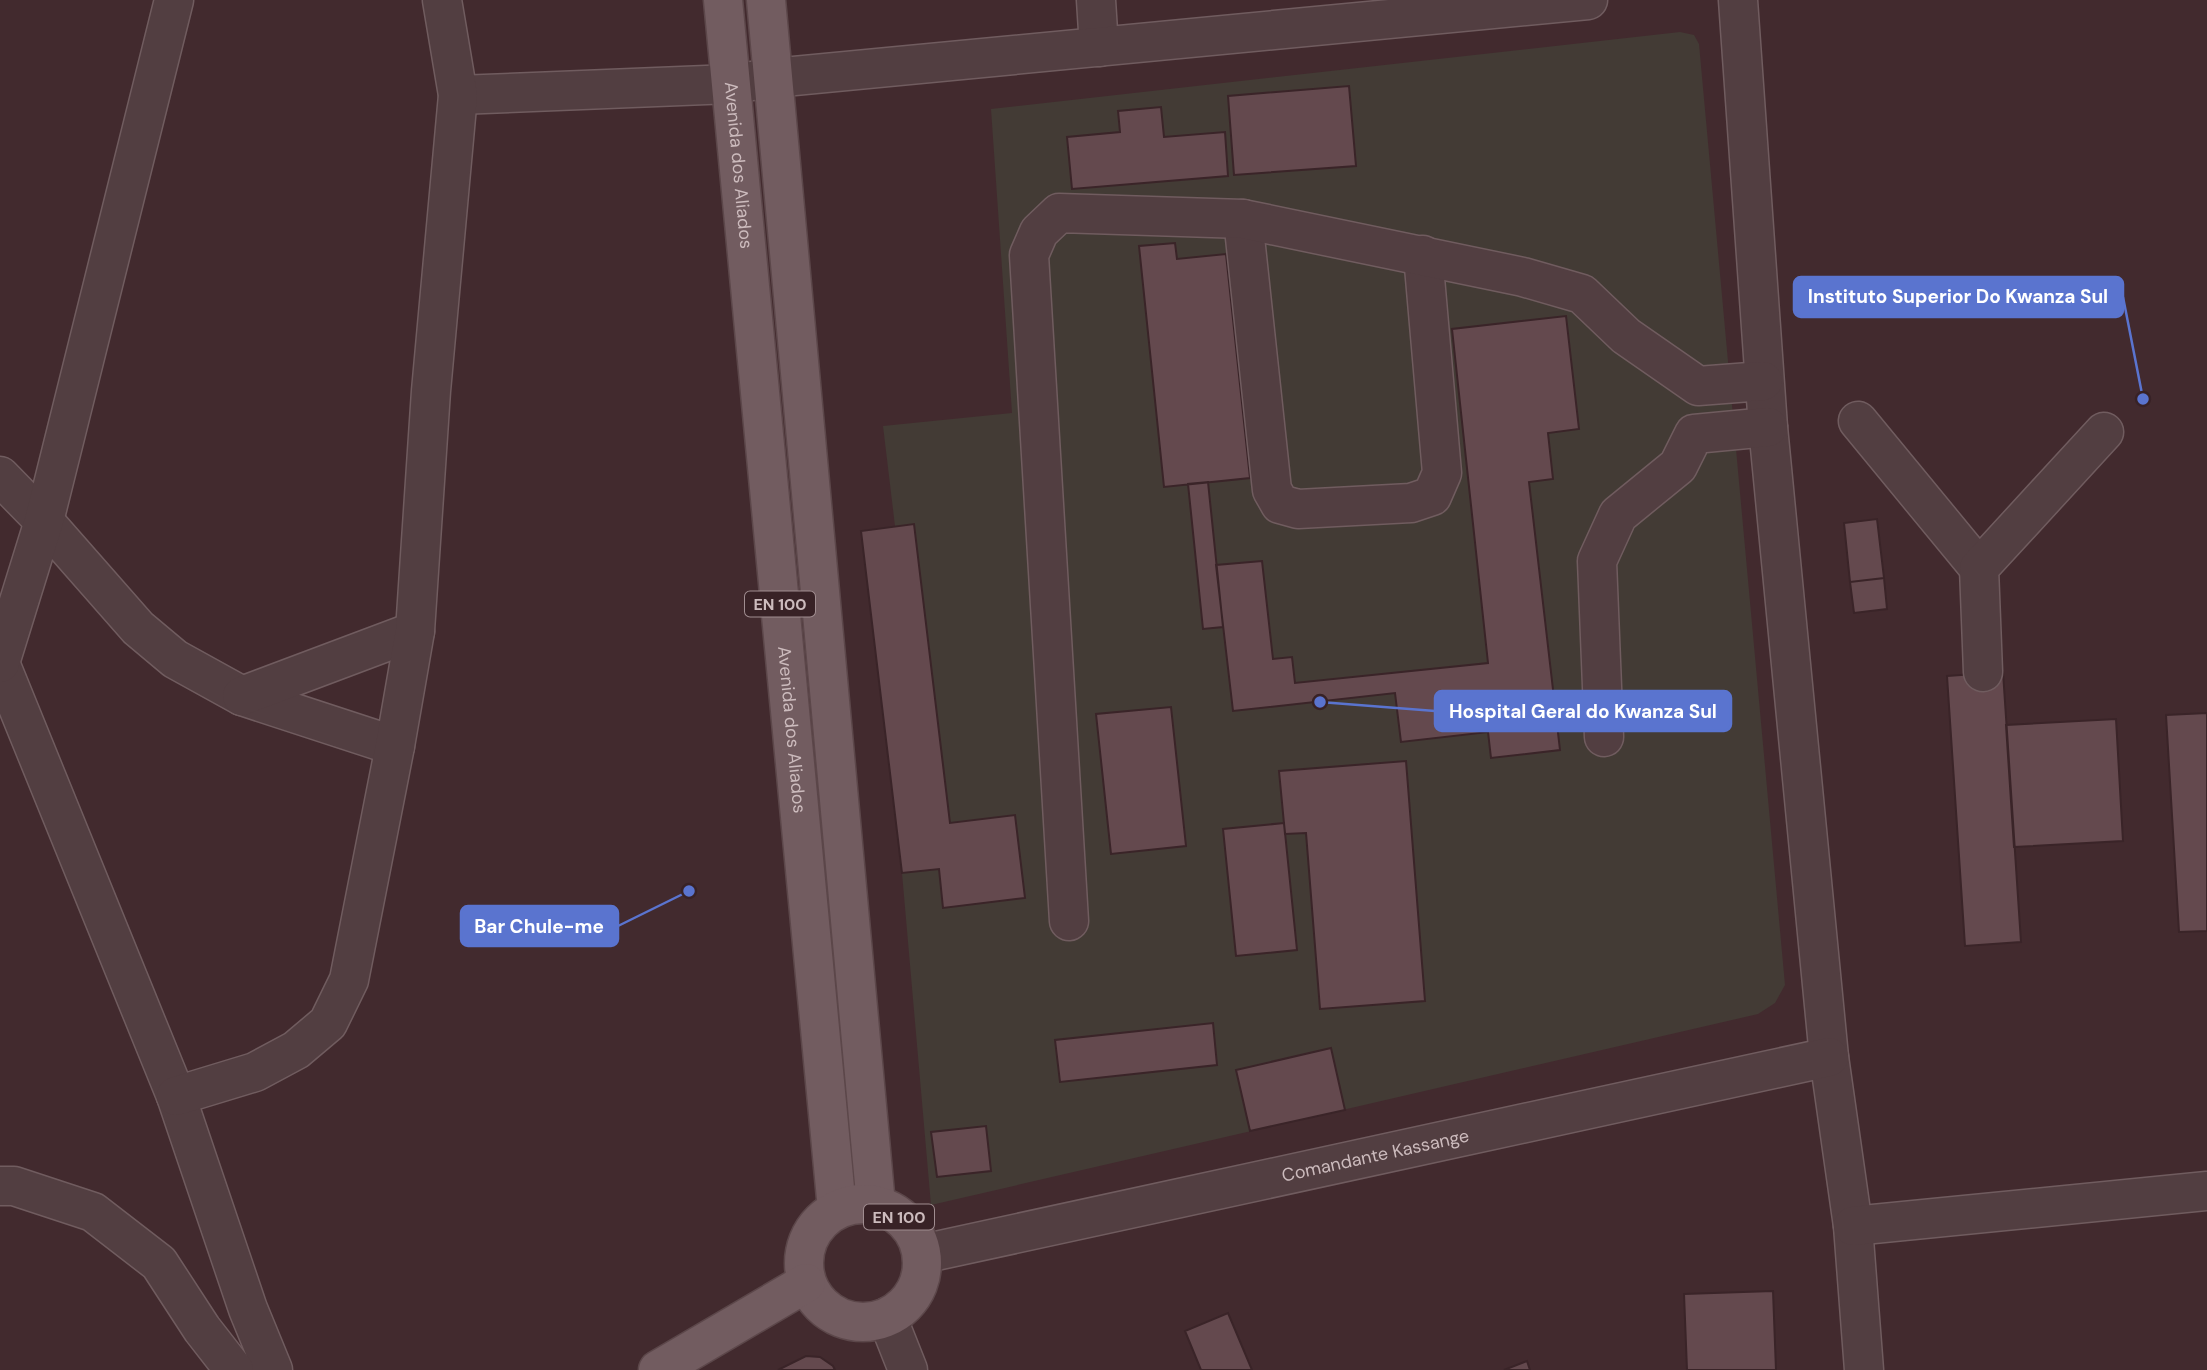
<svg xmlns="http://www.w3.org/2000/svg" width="2207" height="1370" viewBox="0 0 2207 1370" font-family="'DM Sans',sans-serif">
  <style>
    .medical { fill: #433b35 }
    .building { fill: #64494e; stroke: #3a2428; stroke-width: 2 }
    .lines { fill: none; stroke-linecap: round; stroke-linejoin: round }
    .minor-casing { stroke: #705c5f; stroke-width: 41 }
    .major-casing { stroke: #5c474a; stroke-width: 41 }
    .minor { stroke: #523e41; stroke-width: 38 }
    .major { stroke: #725c60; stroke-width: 38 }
    .labels { text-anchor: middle; stroke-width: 5; stroke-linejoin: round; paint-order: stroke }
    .shield { fill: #382226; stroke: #a08d90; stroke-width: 2 }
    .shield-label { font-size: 16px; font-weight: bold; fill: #ccbbbd }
    .street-label { font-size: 18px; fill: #ccbbbd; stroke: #382226 }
    .leader { fill: none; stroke: #5a74cf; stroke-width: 2.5 }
    .callout-dot { fill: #5a74cf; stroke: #382226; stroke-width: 2.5 }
    .callout { fill: #5a74cf; stroke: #5a74cf; stroke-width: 2.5 }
    .callout-label { font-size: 19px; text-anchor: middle; font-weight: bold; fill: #fff }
  </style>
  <rect width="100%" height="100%" fill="#422a2e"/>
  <!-- medical -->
  <path class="medical" d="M1680,32L1694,35L1699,44L1785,985L1775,1003L1758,1014L931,1205L902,873L861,531L895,526L883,426L1012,413L991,109Z"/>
  <!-- building -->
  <path class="building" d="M1349,86L1356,166L1234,175L1228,96Z
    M1161,107L1164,137L1225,132L1228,176L1072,189L1067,137L1120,132L1118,111Z
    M1175,243L1177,259L1226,254L1250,478L1164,487L1139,246Z
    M1566,316L1579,429L1548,433L1553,479L1529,482L1560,750L1491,758L1488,732L1401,742L1395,693L1233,711L1216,565L1262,561L1273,659L1292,657L1295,683L1488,663L1452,329Z
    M1208,482L1223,627L1203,629L1188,484Z
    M1877,519L1884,578L1850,582L1844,523Z
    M914,524L950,823L1015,815L1025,898L943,908L939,869L902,873L861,531Z
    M1884,578L1887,609L1854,613L1850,582Z
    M2003,672L2021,942L1965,946L1947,676Z
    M1171,707L1186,846L1111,854L1096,714Z
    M2207,713V931L2179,932L2166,715Z
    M2116,719L2123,841L2014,847L2006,725Z
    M1406,761L1425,1001L1320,1009L1306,833L1285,834L1279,771Z
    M1284,823L1297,950L1236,956L1223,829Z
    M1213,1023L1217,1065L1060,1082L1055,1040Z
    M1331,1048L1345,1110L1250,1131L1236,1070Z
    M986,1126L991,1171L937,1177L931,1132Z
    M1773,1291L1776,1370H1687L1684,1294Z
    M1228,1313L1252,1370H1201L1185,1331Z
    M806,1356L820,1357L833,1366L835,1370H778Z
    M1527,1361L1530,1370H1504Z"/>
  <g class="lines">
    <!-- minor casing -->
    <g class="minor-casing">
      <g id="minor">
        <path d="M1096,0L1099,47"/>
        <path d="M1738,0L1768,427L1829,1057L1853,1226L1864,1370"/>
        <path d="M458,95L731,84L773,78L1588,0"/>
        <path d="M1243,219L1272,490L1280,504L1298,509L1411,503L1432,496L1442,473L1423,255"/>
        <path d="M1858,421L1979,568"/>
        <path d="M0,476L44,521L138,628L175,659L242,696L395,746"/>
        <path d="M0,663L176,1096L248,1309L273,1370"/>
        <path d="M0,663L44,521L174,0"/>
        <path d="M1983,672L1979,568L2104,432"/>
        <path d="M242,696L415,631"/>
        <path d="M1604,737L1597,561L1618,515L1678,466L1694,434L1768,427"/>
        <path d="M1069,921L1029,255L1039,232L1059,213L1243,219L1523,277L1582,294L1626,336L1698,386L1763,381"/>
        <path d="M176,1096L255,1072L296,1050L328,1023L349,980L395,746L415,631L431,391L458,95L442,0"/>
        <path d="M0,1186H14L93,1212L159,1263L202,1329L234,1370"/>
        <path d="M1853,1226L2207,1191"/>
        <path id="s1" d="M922,1254L1829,1057"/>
        <path d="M887,1317L908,1370"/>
      </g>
    </g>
    <!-- major casing -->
    <g class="major-casing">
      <g id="major">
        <path id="s2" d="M723,0L837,1209"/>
        <path d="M766,0L876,1205"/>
        <circle cx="863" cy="1263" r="59"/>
        <path d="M658,1370L806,1283"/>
      </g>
    </g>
    <!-- minor -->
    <use href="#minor" class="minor"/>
    <!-- major -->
    <use href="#major" class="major"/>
  </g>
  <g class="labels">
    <!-- shield labels -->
    <g class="shield">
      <rect x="745" y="591.5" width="70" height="25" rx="5"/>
      <rect x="864" y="1204.5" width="70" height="25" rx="5"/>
    </g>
    <g class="shield-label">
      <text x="780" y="610">EN 100</text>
      <text x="899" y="1223">EN 100</text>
    </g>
    <!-- street labels -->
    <g class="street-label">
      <text dy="6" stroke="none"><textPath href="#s2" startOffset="166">Avenida dos Aliados</textPath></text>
      <text dy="6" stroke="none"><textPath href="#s2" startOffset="733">Avenida dos Aliados</textPath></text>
      <text dy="6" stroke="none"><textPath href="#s1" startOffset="464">Comandante Kassange</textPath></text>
    </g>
  </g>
  <!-- callouts -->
  <path class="leader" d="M2143 399L2123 297M1320 702L1435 711M689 891L618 926"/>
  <g class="callout-dot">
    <circle cx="2143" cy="399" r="7"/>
    <circle cx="1320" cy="702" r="7"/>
    <circle cx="689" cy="891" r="7"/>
  </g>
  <g class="callout">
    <rect x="1794" y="277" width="329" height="40" rx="7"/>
    <rect x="1435" y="691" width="296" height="40" rx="7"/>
    <rect x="461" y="906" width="157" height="40" rx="7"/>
  </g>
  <g class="callout-label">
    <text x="1958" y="303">Instituto Superior Do Kwanza Sul</text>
    <text x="1583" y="718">Hospital Geral do Kwanza Sul</text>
    <text x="539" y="933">Bar Chule-me</text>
  </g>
</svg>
